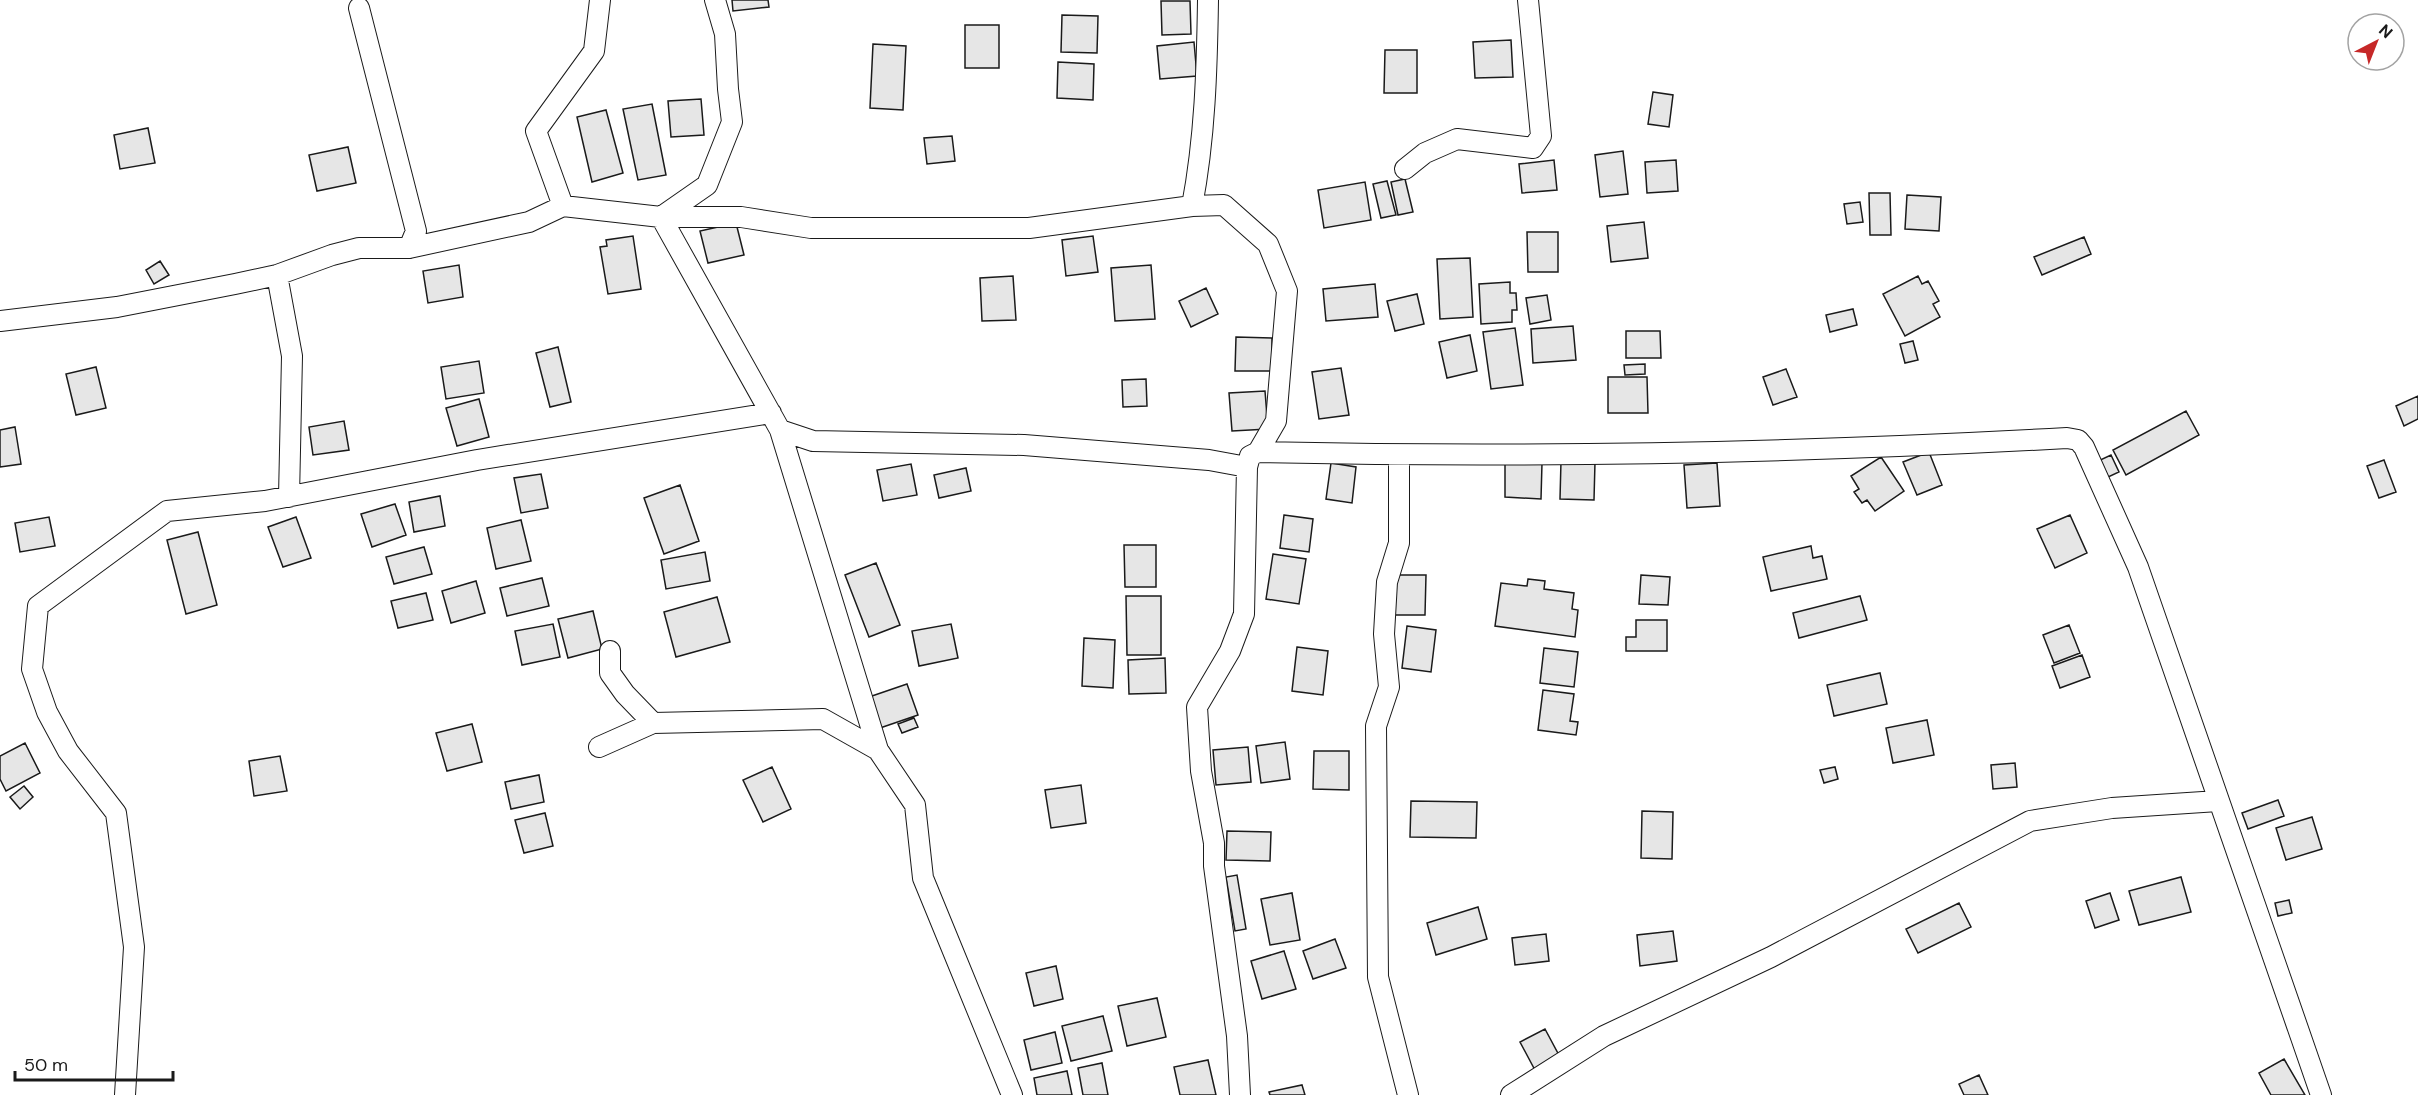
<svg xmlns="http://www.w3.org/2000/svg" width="2418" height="1095" viewBox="0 0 2418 1095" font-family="'DM Sans',sans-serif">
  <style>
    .building { fill: #e6e6e6; stroke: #1a1a1a; stroke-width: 1.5 }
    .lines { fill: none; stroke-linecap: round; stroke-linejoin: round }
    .minor-casing { stroke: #1a1a1a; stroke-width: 22 }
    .minor { stroke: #fff; stroke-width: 20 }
  </style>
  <rect width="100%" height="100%" fill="#fff"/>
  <!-- building -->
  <path class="building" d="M732,0H768L769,7L733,11Z
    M1161,1H1190L1191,34L1162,35Z
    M1062,15L1098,16L1097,53L1061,52Z
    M965,25H999V68H965Z
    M1511,40L1513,77L1475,78L1473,42Z
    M1194,42L1197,76L1160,79L1157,46Z
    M873,44L906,46L903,110L870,108Z
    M1385,50H1417V93H1384Z
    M1058,62L1094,64L1093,100L1057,98Z
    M1653,92L1673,95L1669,127L1648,124Z
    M701,99L704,135L671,137L668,101Z
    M652,104L666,175L638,180L623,109Z
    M606,110L623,173L592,182L577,117Z
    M148,128L155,163L120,169L114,135Z
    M952,136L955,161L927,164L924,138Z
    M348,147L356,183L317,191L309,155Z
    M1623,151L1628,194L1600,197L1595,155Z
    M1554,160L1557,190L1522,193L1519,164Z
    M1676,160L1678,191L1647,193L1645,162Z
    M1405,179L1413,212L1398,215L1391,182Z
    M1387,181L1396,215L1381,218L1373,184Z
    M1365,182L1371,220L1324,228L1318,190Z
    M1869,193H1890L1891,235H1870Z
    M1907,195L1941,197L1939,231L1905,229Z
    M1860,202L1863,222L1847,224L1844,204Z
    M1644,222L1648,258L1611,262L1607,226Z
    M736,223L744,255L708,263L700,231Z
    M1527,232H1558V272H1528Z
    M633,236L641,289L608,294L600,247L607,246L606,240Z
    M1093,236L1098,272L1066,276L1062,240Z
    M2084,237L2091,254L2042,275L2034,257Z
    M1470,258L1473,317L1440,319L1437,259Z
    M160,261L169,275L154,284L146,270Z
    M459,265L463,297L428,303L423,271Z
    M1151,265L1155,319L1115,321L1111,268Z
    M1013,276L1016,320L982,321L980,278Z
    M1918,276L1922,284L1928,281L1939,301L1933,304L1940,317L1905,336L1883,294Z
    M1510,282V293H1516L1517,310H1512V322L1481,324L1479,284Z
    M1375,284L1378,317L1326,321L1323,289Z
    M1206,288L1218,314L1191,327L1179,301Z
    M1417,294L1424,324L1395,331L1387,301Z
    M1547,295L1551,320L1530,324L1526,298Z
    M1853,309L1857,325L1830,332L1826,315Z
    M1573,326L1576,360L1533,363L1531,329Z
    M1515,328L1523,385L1491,389L1483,332Z
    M1626,331H1660L1661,358H1626Z
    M1470,335L1477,371L1447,378L1439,342Z
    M1236,337L1272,338V371H1235Z
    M1913,341L1918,360L1905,363L1900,344Z
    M558,347L571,402L550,407L536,353Z
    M479,361L484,393L446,399L441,367Z
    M1645,364V374L1625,375L1624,365Z
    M96,367L106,408L76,415L66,374Z
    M1341,368L1349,415L1319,419L1312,372Z
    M1786,369L1797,397L1773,405L1763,377Z
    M1608,377H1647L1648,413H1608Z
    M1146,379L1147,406L1123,407L1122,380Z
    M1265,391L1268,429L1232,431L1229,393Z
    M2418,396V419L2404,426L2396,406Z
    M479,399L489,437L457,446L446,408Z
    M2186,411L2199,435L2126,475L2113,450Z
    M344,421L349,450L313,455L309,427Z
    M15,427L21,464L0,467V430Z
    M1929,452L1942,485L1917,495L1903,462Z
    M2111,455L2119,472L2106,478L2098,461Z
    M1881,457L1904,491L1875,511L1867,500L1862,503L1854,492L1859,489L1851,476Z
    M2384,460L2396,492L2379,498L2367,466Z
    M1561,461L1595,462L1594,500L1560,499Z
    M1505,462L1542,463L1541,499L1505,497Z
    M1331,463L1356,467L1352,503L1326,499Z
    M1717,463L1720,506L1687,508L1684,465Z
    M911,464L917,495L883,501L877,470Z
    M966,468L971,491L939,498L934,475Z
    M541,474L548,508L521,513L514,478Z
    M680,485L699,541L664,554L644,498Z
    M440,496L445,526L414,532L409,502Z
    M395,504L406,535L372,547L361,514Z
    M1284,515L1313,519L1309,552L1280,548Z
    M2070,515L2087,553L2055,568L2037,529Z
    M49,517L55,546L20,552L15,523Z
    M296,517L311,558L283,567L268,527Z
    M521,520L531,561L496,569L487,528Z
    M198,532L217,605L186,614L167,540Z
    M1124,545H1156V587H1125Z
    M1811,546L1813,558L1822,556L1827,579L1771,591L1763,557Z
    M424,547L432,574L394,584L386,557Z
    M705,552L710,581L666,589L661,560Z
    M1273,554L1306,559L1299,604L1266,599Z
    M876,563L900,625L869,637L845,575Z
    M1395,575H1426L1425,615H1395Z
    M1641,575L1670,577L1668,605L1639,604Z
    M542,578L549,606L507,616L500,588Z
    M1528,579L1545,581L1544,589L1574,593L1572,609L1578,610L1575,637L1495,626L1501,583L1527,586Z
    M476,581L485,613L451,623L442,591Z
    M426,593L433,620L398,628L391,601Z
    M1126,596H1161V655H1127Z
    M1860,596L1867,620L1799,638L1793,613Z
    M717,597L730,642L676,657L664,612Z
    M593,611L602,649L568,658L558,619Z
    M1636,620H1667V651H1626V637H1636Z
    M553,624L560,657L522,665L515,631Z
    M951,624L958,658L919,666L912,631Z
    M2069,625L2080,653L2054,663L2043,635Z
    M1407,626L1436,630L1431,672L1402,668Z
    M1084,638L1115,640L1113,688L1082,686Z
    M1297,647L1328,651L1323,695L1292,691Z
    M1544,648L1578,652L1574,687L1540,683Z
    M2082,655L2090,677L2060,688L2052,666Z
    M1165,658L1166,693L1129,694L1128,660Z
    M1880,673L1887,704L1834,716L1827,685Z
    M907,684L918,715L880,728L869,697Z
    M1543,690L1574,694L1570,721L1578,722L1576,735L1538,730Z
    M914,718L918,727L902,733L898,724Z
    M1927,720L1934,755L1893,763L1886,728Z
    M472,724L482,762L447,771L436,733Z
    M1285,742L1290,779L1261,783L1256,746Z
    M25,743L40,773L6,791L0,779V756Z
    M1248,747L1251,782L1216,785L1213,750Z
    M1314,751H1349V790L1313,789Z
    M280,756L287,791L254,796L249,761Z
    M2015,763L2017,787L1993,789L1991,765Z
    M772,767L791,809L763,822L743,780Z
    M1835,767L1838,779L1824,783L1820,770Z
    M539,775L544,802L511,809L505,782Z
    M1081,785L1086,823L1051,828L1045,790Z
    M24,786L33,797L20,809L10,797Z
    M2278,800L2284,816L2248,829L2242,813Z
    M1411,801L1477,802L1476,838L1410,837Z
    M1642,811L1673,812L1672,859L1641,858Z
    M545,813L553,846L524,853L515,820Z
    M2312,817L2322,849L2286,860L2276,828Z
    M1227,831L1271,832L1270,861L1226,860Z
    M1237,875L1246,929L1235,931L1226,877Z
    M2181,877L2191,912L2139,925L2129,891Z
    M1292,893L1300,940L1270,945L1261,899Z
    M2110,893L2119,920L2095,928L2086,901Z
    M2289,900L2292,913L2278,916L2275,903Z
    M1959,903L1971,927L1918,953L1906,929Z
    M1478,907L1487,939L1436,955L1427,923Z
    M1673,931L1677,961L1640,966L1637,935Z
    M1546,934L1549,961L1515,965L1512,938Z
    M1335,939L1346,968L1313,979L1303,951Z
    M1284,951L1296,989L1262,999L1251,961Z
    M1056,966L1063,999L1034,1006L1026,973Z
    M1157,998L1166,1037L1127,1046L1118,1006Z
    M1103,1016L1112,1051L1071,1061L1062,1026Z
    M1545,1029L1561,1059L1536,1072L1520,1042Z
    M1055,1032L1062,1063L1031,1070L1024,1040Z
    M2284,1059L2305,1095H2271L2259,1073Z
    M1208,1060L1216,1095H1180L1174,1067Z
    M1102,1063L1108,1095H1083L1078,1068Z
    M1067,1071L1072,1095H1037L1034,1078Z
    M1979,1075L1988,1095H1964L1959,1084Z
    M1302,1085L1305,1095H1270L1269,1092Z"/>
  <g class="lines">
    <!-- minor casing -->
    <g class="minor-casing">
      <path id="minor" d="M600,0L594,51L536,131L563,206L661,217L780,430L878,750L915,805L923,878L1012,1095
        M715,0L725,34L728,89L732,122L707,185L661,217H741L811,228H1029L1192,206L1224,205L1268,244L1287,291L1276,421L1258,452
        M359,8L416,231L409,248
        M1405,169L1425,153L1457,139L1533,148L1541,136L1528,0
        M1192,206C1205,138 1207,69 1208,0
        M277,275L292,356L289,497
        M0,321L117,307L235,284L277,275L332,255L359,248H409L529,222L563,206
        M780,430L813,441L1024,445L1209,460L1247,467
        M1399,455V543L1387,582L1384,634L1389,687L1376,726L1378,977L1408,1095
        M610,651V673L625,694L653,723
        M599,747L653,723L823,719L878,750
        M125,1095L134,947L116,813L68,751L47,712L32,669L38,606L167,511L265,501L477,460L771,413
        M1240,1095L1237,1036L1214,866V843L1201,771L1197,707L1230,651L1244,614L1247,467L1250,456L1258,452C1527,458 1797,453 2067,438L2078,440L2084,447L2138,567L2321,1095
        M1511,1095L1604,1036L1771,957L2030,821L2112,808L2218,801"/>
    </g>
    <!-- minor -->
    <use href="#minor" class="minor"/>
  </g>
  <!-- north arrow -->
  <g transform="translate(2376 42) rotate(42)"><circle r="28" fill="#ffffff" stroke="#a3a3a3" stroke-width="1.5"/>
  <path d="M0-4.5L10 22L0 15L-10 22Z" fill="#c62828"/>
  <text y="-9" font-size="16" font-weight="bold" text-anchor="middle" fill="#1a1a1a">N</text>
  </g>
  <!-- scale -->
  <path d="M15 1071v9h158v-9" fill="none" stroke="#1a1a1a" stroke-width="3"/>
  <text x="24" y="1071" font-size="18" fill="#1a1a1a" stroke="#ffffff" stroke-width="4.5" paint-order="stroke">50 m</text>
</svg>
